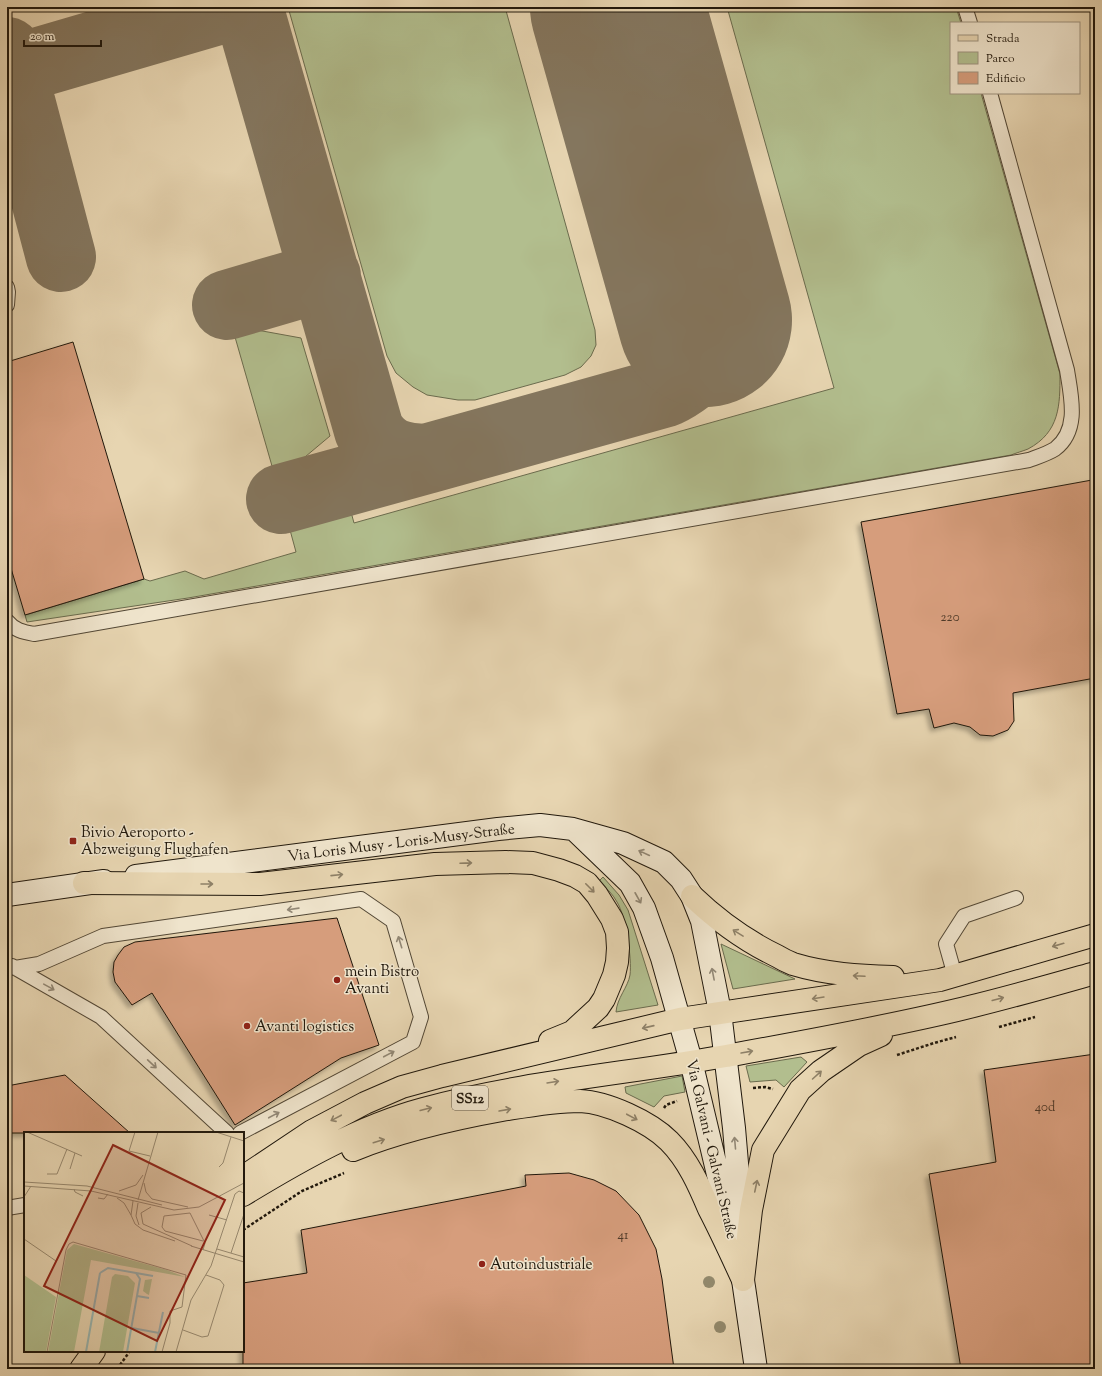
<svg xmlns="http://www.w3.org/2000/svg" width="1102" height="1376" viewBox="0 0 1102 1376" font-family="'Sorts Mill Goudy',serif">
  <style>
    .green { fill: #b2be8e; stroke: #6a6b4d }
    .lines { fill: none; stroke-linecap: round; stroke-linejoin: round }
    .taxiway { stroke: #84765e; stroke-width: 70 }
    .runway { stroke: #84765e; stroke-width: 174 }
    .building { fill: #d69d7c; stroke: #21180c; filter: url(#shadow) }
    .lane-casing { stroke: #524735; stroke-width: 16 }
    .secondary-casing { stroke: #21180c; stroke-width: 24 }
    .primary-casing { stroke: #21180c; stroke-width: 24 }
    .path { stroke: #21180c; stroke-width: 2.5; stroke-dasharray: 3 2; stroke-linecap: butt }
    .lane { stroke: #efe4cc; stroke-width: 14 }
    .secondary { stroke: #efe4cc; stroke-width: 22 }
    .primary { stroke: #e7d5b1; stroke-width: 22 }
    .tree { fill: #92896c }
    .oneway { stroke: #928876 }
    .oneway2 { stroke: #8e8067 }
    .poi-dot { fill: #8f2418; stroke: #efe4cc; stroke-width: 1.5 }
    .labels { text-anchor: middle; stroke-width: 3; stroke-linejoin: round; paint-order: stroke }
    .number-label { font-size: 13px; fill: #4e3928 }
    .shield { fill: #efe4cc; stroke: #5f5546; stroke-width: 1 }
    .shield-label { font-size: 14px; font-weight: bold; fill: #21180c }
    .poi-label { font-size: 15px; fill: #21180c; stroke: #efe4cc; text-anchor: start }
    .street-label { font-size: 15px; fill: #21180c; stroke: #efe4cc }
    .inset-river { fill: none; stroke: #98b7b3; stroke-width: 2 }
    .inset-road { fill: none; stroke: #98896f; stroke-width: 1 }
    .view { fill: #8f2418; fill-opacity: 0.15; stroke: #8f2418; stroke-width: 2 }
    .inset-edge { fill: none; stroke: #21180c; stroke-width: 2 }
  </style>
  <defs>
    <filter id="shadow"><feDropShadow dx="-3.5" dy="3.5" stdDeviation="2" flood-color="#0004"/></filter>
  </defs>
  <rect width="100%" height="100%" fill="#e7d5b1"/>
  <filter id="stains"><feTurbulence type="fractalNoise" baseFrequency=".005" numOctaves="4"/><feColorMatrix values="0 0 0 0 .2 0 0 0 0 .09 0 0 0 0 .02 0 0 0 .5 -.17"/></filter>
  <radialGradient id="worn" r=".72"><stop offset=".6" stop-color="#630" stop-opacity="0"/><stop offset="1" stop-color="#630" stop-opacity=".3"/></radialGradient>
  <!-- green -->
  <path class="green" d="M288,7H505L595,330L596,345L591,356L581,367L565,375L475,400H458L427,395L413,387L396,373L387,356Z
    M727,7H956L961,23H951V93H981L1060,374C1060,405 1060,432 1028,449C1023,451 1016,453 1011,455L188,598L27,622L25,615L144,579L150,581L185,571L204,579L296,552L290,530L351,512L354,523L834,388Z
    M257,330L301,338L330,436L293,467L274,473L235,337Z
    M603,877L619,895L628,910L658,1005L616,1012C617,998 628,987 630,975C632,959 626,916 617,902C613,894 605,887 599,881Z
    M721,944L795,979L733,989Z
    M801,1057L807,1062L784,1087L776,1080L750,1082L746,1066Z
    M682,1076L685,1092L664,1096L654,1107L626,1093L625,1087Z"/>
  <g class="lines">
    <!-- taxiway -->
    <path class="taxiway" d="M248,7L369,430C382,454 401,458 426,459L666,392C686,382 708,367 709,342C709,335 707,327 705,320
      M7,52L61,257
      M12,70L228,7
      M227,305L326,276
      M281,499L426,459"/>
    <!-- runway -->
    <path class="runway" d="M617,7L705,320"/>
  </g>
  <!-- building -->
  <path class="building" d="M73,342L144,579L25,615L7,555V362Z
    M1092,480L1095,497V678L1013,693L1014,721L1008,730L993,736L980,735L970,727L954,723L934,728L929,709L897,714L861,522Z
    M337,918L379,1045L341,1058L235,1125L152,993L132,1005L115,982L113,972L114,962L118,955L124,947L135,942Z
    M1095,1054V1369H961L929,1174L996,1162L984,1070Z
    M65,1075L130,1133H7V1086Z
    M569,1173L594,1180L616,1191L639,1215L656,1249L662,1279L674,1369H243V1283L307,1273L301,1230L526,1186L525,1175Z"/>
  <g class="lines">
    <!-- lane casing -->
    <g class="lane-casing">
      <path id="lane" d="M965,7L970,23
        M7,287L8,292L7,305
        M7,621C14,630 23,632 34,634L1029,460C1037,457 1047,454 1055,449C1080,430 1071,396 1067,370L990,93
        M12,966L101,1017L227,1133
        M15,968L39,964L103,936L361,899L393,921L421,1017L413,1042L240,1133
        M955,976L946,944L964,916L1016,898
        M7,1208L25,1205"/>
    </g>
    <!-- secondary casing -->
    <g class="secondary-casing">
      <path id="secondary" d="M576,831L630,883L644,908L662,958L691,1061L743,1280L756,1369
        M136,876L498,829L540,825L573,829L623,843L664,862L681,879L692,896L702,921L720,1012L734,1128L741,1210V1237
        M7,895L104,881"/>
    </g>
    <!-- primary casing -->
    <g class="primary-casing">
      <path id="primary" d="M84,883L260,884L435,864L506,862L533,863L559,870L575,876L587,883L597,895L612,919L617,932L618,948L617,962L614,975L604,999L598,1008L572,1032L550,1041
        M692,896C717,920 746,941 777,956C782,959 788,962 793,964C826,974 859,976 893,977
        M353,1150C400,1131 452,1119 502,1110C527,1106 554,1101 580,1101C607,1102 650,1122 669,1141C688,1160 699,1185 709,1209C721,1232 732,1256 743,1280
        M243,1177L312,1131L365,1103L402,1087L442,1076L680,1019L940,980L1095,935
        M243,1195C299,1161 360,1126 423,1109C522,1082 625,1074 726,1056C803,1042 881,1028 957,1010C1004,999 1049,986 1095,973
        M743,1280L751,1210L763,1150L800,1090L821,1071L859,1045L881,1035
        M81,1369L94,1351"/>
    </g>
    <!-- path -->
    <path class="path" d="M999,1027L1035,1017
      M897,1055L934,1043L956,1037
      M753,1088L765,1087L773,1089
      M664,1108L666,1105L677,1101
      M243,1230L302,1191L344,1173
      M117,1369L130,1351"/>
    <!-- lane -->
    <use href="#lane" class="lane"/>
    <!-- secondary -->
    <use href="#secondary" class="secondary"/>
    <!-- primary -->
    <use href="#primary" class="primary"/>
  </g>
  <!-- trees -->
  <g class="tree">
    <circle cx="709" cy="1282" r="6"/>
    <circle cx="720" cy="1327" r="6"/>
  </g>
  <!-- one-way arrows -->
  <defs><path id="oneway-shaft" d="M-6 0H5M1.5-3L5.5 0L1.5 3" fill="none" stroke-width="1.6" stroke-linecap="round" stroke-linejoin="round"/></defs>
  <g class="oneway">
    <use href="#oneway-shaft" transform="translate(644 853) rotate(-155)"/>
    <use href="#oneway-shaft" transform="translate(638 898) rotate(61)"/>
    <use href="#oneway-shaft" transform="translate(293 909) rotate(172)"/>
    <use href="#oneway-shaft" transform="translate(400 942) rotate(-107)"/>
    <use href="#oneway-shaft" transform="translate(713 974) rotate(-101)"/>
    <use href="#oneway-shaft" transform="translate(49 987) rotate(29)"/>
    <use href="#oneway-shaft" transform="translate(389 1054) rotate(-28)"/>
    <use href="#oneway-shaft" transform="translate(152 1064) rotate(43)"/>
    <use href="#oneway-shaft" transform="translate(274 1115) rotate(-28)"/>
    <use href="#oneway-shaft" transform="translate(735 1143) rotate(-95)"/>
  </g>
  <g class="oneway2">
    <use href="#oneway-shaft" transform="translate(466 863) rotate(-2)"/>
    <use href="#oneway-shaft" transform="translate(337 875) rotate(-6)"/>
    <use href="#oneway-shaft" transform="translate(207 884)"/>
    <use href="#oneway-shaft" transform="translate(590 888) rotate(45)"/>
    <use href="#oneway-shaft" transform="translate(738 933) rotate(-148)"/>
    <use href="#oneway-shaft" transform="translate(1058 945) rotate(164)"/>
    <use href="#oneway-shaft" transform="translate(859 976) rotate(-177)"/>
    <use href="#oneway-shaft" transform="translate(818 998) rotate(171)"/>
    <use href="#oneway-shaft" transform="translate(998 999) rotate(-15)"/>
    <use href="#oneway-shaft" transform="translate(648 1027) rotate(167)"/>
    <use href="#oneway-shaft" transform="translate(747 1052) rotate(-10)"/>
    <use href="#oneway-shaft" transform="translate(817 1075) rotate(-42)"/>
    <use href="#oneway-shaft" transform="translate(553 1082) rotate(-9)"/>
    <use href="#oneway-shaft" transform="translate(426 1109) rotate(-14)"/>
    <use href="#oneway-shaft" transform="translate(505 1110) rotate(-10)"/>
    <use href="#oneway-shaft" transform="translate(632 1117) rotate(28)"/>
    <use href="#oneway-shaft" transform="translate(336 1118) rotate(152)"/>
    <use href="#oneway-shaft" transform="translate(379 1141) rotate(-17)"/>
    <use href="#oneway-shaft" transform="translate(756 1186) rotate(-78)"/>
  </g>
  <!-- markers -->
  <g class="poi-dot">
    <rect x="69" y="837" width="8" height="8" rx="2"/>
    <circle cx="337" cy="980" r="4"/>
    <circle cx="247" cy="1026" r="4"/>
    <circle cx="482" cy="1264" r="4"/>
  </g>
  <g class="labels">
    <!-- number labels -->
    <g class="number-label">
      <text x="950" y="621">220</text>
      <text x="1045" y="1111">40d</text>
      <text x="623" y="1239">41</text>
    </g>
    <!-- shield labels -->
    <rect class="shield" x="452" y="1086" width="36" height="24" rx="3"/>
    <g class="shield-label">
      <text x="470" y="1103">SS12</text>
    </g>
    <!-- poi labels -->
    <g class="poi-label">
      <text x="81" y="837">Bivio Aeroporto -<tspan x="81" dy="17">Abzweigung Flughafen</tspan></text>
      <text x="345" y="976">mein Bistro<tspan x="345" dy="17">Avanti</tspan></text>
      <text x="255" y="1031">Avanti logistics</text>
      <text x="490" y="1269">Autoindustriale</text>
    </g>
    <!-- street labels -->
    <g class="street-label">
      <text transform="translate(401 842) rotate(-7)" y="5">Via Loris Musy - Loris-Musy-Straße</text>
      <text transform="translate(712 1149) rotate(77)" y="5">Via Galvani - Galvani Straße</text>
    </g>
  </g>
  <!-- overview -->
  <g transform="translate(24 1132)">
    <rect width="220" height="220" fill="#e7d5b1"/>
    <path d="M50,112L143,138L161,145L67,128L50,220H24L43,118ZM91,142L104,144L111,151L99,220H75L88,145ZM0,143L32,165L22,220H0ZM128,147L125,163L123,162L119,159L121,148Z" fill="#b2be8e"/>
    <path class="inset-river" d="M76,141L84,136L129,144M113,164L125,166M108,196L135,201M62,220L76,141M103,220L116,147L112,141M131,220L139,180"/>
    <path class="inset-road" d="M3,0L58,24M111,0L105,19L126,24M192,0L220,9M195,35L199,31L207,5M46,37L51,21M23,42H33L43,17M0,50L63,54L138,73M120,51L122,60L128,67L164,75M0,54L67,59L150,78L175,75L220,51M50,57L51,60L59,64M95,59L112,53L119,43M0,65L7,54M74,66L80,67L84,62M93,66L100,71L107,83M114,68L134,0M109,69L107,83L111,92L119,98L151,109M114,71L112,84L115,93M127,75L117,81L119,92L168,114M185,83L203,88M0,107L32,129M179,109L141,99L138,95L140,84L166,81L181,111L179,118M167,114L220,130M193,117L220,125M207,121L220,82M159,198L178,205L184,204L200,153L196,148L182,143M23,220L42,118L45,112L49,110L162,143L158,175L146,179V191L138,220M152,220L167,168L187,134L211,62L215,59L220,61"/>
    <path class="view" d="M89,13L201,68L133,209L20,154Z"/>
    <rect width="220" height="220" class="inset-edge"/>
  </g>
  <!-- margin -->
  <rect width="1102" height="1376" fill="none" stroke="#e7d5b1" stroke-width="24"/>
  <rect x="8" y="8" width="1086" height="1360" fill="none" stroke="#21180c" stroke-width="2"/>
  <rect x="12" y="12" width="1078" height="1352" fill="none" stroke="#21180c"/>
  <!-- legend -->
  <rect x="950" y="22" width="130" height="72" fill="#efe4cc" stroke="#9d927f"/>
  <rect x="958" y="35" width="20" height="6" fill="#e7d5b1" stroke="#9d927f"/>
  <text x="986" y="42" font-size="12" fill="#21180c">Strada</text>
  <rect x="958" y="52" width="20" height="12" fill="#b2be8e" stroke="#9d927f"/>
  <text x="986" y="62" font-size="12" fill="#21180c">Parco</text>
  <rect x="958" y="72" width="20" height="12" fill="#d69d7c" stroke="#9d927f"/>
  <text x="986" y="82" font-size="12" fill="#21180c">Edificio</text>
  <!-- scale -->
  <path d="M24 40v6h77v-6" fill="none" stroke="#21180c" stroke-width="2"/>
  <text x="30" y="40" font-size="12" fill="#21180c" stroke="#efe4cc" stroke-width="3" paint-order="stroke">20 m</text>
  <rect width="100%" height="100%" filter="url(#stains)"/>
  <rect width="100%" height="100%" fill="url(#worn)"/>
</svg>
